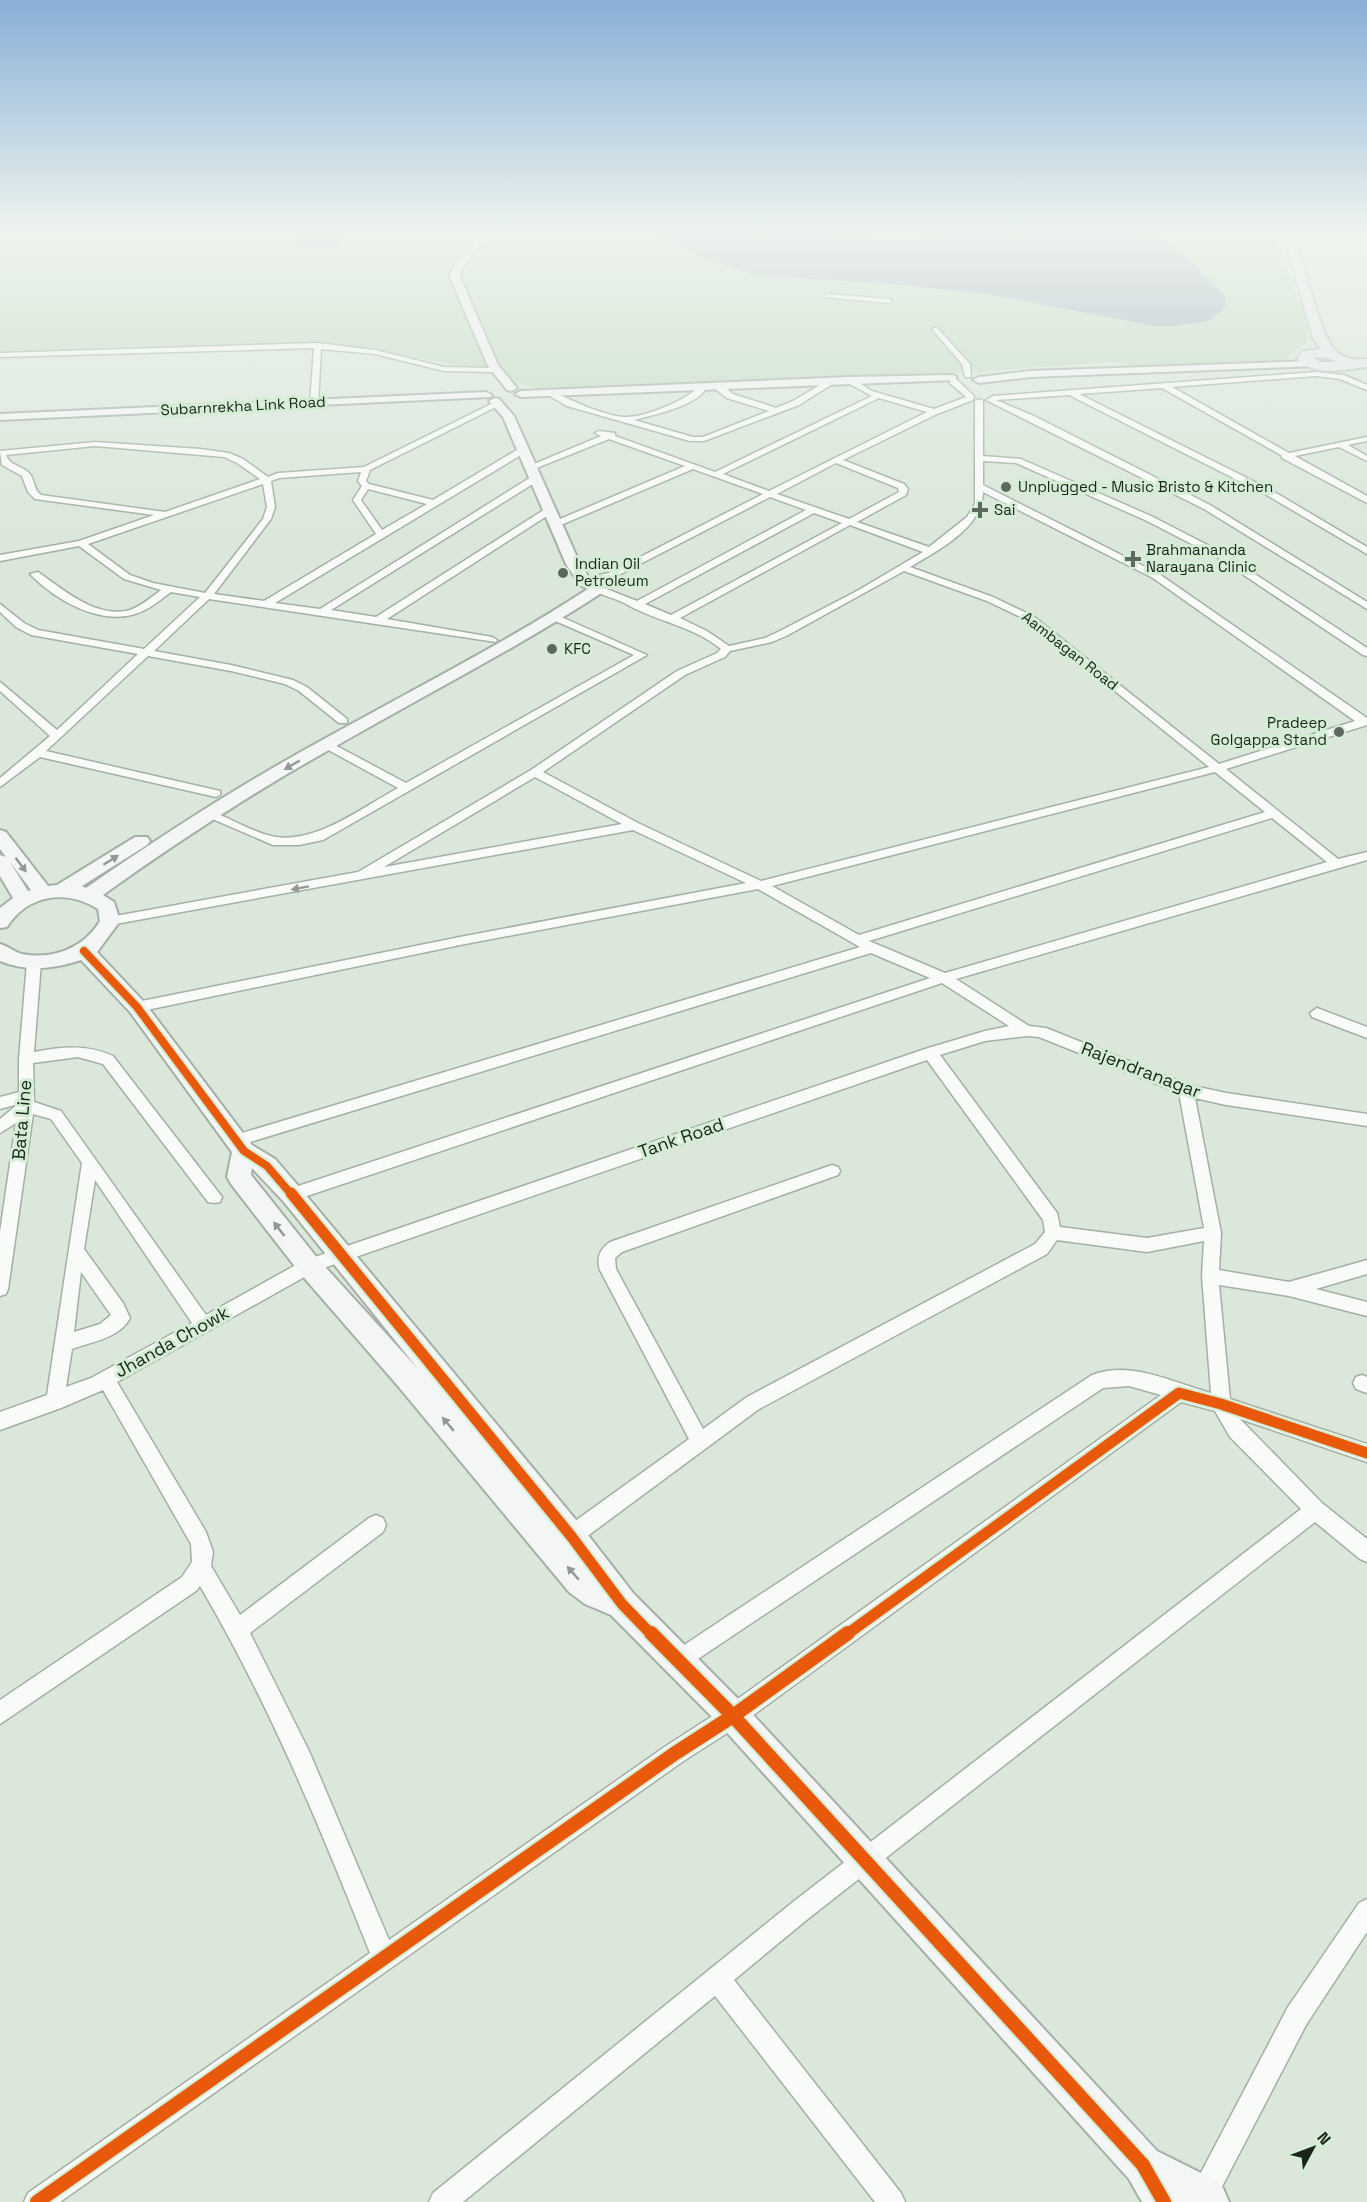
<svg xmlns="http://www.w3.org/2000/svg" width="1367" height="2202" viewBox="0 0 1367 2202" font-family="'Space Grotesk',sans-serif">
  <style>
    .green { fill: #c2dbc3 }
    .water { fill: #9ca8c1 }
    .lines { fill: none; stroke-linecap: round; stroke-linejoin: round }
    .street-casing { stroke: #a4afa5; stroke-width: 3 }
    .secondary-casing { stroke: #a4afa5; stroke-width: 4 }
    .highway-casing { stroke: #bbc2bb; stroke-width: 4 }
    .street { fill: #f9fbf9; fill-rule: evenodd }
    .secondary { fill: #f4f6f6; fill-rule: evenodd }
    .highway { fill: #e8ebef; fill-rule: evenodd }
    .cycleway-far2-casing { stroke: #d4edd5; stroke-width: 12 }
    .cycleway-far1-casing { stroke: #d4edd5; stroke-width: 15 }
    .cycleway-casing { stroke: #d4edd5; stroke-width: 18 }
    .cycleway-far2 { stroke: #e8590c; stroke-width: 8 }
    .cycleway-far1 { stroke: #e8590c; stroke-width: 11 }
    .cycleway { stroke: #e8590c; stroke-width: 14 }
    .oneway { fill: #929893 }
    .oneway2 { fill: #959a95 }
    .poi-dot { fill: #5d685e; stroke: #d4edd5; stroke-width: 2 }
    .labels { text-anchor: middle; stroke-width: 6; stroke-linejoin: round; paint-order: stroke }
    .far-street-label { font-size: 15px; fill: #1a241b; stroke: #d4edd5 }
    .far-poi-label { font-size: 15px; fill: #1a241b; stroke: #d4edd5; text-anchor: start }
    .street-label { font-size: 18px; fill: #1a241b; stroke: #d4edd5 }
  </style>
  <rect width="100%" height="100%" fill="#dae7da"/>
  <!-- green -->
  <path class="green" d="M0,229H1264L1272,234L1308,324L1307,341L1285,360L1224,366L1148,367L1110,362L977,372L538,389L479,370L381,351L309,346L0,358Z"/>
  <!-- water -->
  <path class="water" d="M634,229H829C853,239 883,243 909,241C919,240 928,236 938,235L935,229H1138C1175,240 1198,270 1225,296V308L1208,321L1174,326H1155L987,294L903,285L758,275L719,264Z
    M320,234L342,237L344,241C332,252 307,252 292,245V242L301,236Z"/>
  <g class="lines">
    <!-- street casing -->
    <g class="street-casing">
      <path id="street" d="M21,229H27L0,256V251Z
        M827,294L889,299L892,301L889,303L825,297Z
        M933,328H937L970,364L971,377H965L962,364L933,330Z
        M318,343L375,350L444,367L492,368L496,370L492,372L444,371L375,354L321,349L318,403L314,405L310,403L314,348L0,357V353Z
        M1316,372L1344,375L1367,385V390L1340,379L1316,376L1172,387L1289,453L1367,437V441L1348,445L1367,456V461L1339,447L1295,456L1367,496V503L1282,458L1281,455L1162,388L1079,394L1271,490L1367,547V554L1265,494L1069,395L996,400L1034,416L1210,505L1367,602V609L1204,509L986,400L993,396Z
        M846,378H852L872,391L934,409L966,397L950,383V379H956L974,396L973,400L937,414L843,460L904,484L908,489L906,495L857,522L929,547L967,517L975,504V401L979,399L983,401V456L1021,459L1151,516L1223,553L1367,648V656L1363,655L1217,557L1145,520L1016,463L983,461V485L1159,574L1367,718V725L1226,769L1338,859L1367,852V860L956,979L1029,1026L1046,1028L1189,1085L1226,1093L1367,1114V1126L1226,1105L1195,1098L1221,1233L1219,1270L1289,1282L1367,1260V1274L1316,1289L1367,1302V1316L1289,1296L1219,1285L1230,1399L1367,1444V1462L1240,1419L1322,1503L1367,1539V1562L1360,1559L1315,1522L809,1918L734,1980L901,2193L905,2202H875L715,1996L463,2202H429L433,2193L793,1902L1301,1509L1230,1437L1215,1411L1181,1402L741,1724L682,1762L60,2202H24L28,2193L370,1953C320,1827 269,1703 200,1586L196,1591L0,1724V1700L182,1577L192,1562L191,1544L103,1390L61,1408L0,1430V1412L47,1395L82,1163L51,1119L33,1114L8,1289L6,1294L0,1296V1232L16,1123L0,1133V1119L18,1104L0,1109V1097L19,1092V1059L27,962L34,957L41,962L34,1052C62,1047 86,1044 113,1056L222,1197L220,1202L214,1203L208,1202L103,1064L78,1057L33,1063L34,1102L61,1111L206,1315L303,1261L925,1049L985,1031L1009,1026L942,983L292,1201L286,1200L284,1195L286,1190L930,978L871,953L237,1146L232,1144L229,1140L232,1136L860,947L758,889L465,944L137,1012L130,1007L137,1002L465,936L746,883L633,830L110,925L103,921L110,917L358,872L531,770L677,671L717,653L721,649C693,626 656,621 628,605C617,598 603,597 593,589L602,580L597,577L599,575L609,573L763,494L693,469L556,527L552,524L553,522L685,466L609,439L534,469L527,467L601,436L595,433L599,431L615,433V436L715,472L872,396L846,382ZM879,398L927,412L769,491L723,474ZM836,463L898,488L899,492L849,519L777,494ZM983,492L1153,578L1355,721L1219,764L1033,616L993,597L910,567C937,551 983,528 983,492ZM770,497L806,510L637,601L604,588L615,577ZM814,513L842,523L671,615L645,604ZM850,525L923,552L857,591L780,631L765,638L729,646L707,631L680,618ZM904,571L987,601L1027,620L1209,767L761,881L638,823L543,772L685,675L725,657L730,651L772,642L788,635ZM1215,772L1265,812L859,935L772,886ZM535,777L622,824L384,867ZM1272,818L1327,862L945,973L869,941ZM1027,1036L1039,1037L1179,1093L1204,1228L1147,1238L1060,1227L1057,1213L940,1055L985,1041ZM927,1060L1043,1220L1045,1232L1035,1244L747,1397L703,1429L616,1269L615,1258L622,1252L838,1175L840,1171L838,1167L832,1165L610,1242C600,1249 596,1258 600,1270L689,1439L564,1529L561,1536L564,1543L571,1546L578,1543L759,1409L1047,1254L1057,1240L1147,1252L1204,1241L1202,1276L1211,1393C1173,1383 1131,1360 1092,1375L669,1655L666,1662L669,1669L676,1672L683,1669L1103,1388L1129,1386L1161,1395L725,1708L666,1746L389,1940L309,1751L250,1633L383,1532L386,1525L383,1518L376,1515L369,1518L240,1615L211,1566L213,1552L206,1532L117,1382L315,1271ZM95,1180L192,1323L91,1378L66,1387L72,1349C91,1342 120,1338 130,1318L123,1303L84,1249ZM81,1272L111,1315L100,1324L74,1332Z
        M830,379L837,381L799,405L704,441H690L567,406L543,392L550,390C567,399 607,417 625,417C645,418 689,399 702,384H708C703,405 653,415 634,420L693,437H703L769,411L727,398L713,387V383H719L733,394L776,408L793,401Z
        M495,402L502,404L370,470L366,481L369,484L433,500L520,448H526V452L275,603L320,609L533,476H539V480L331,610L376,617L547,508H553V512L387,619L492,637L497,640L496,642L209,599L154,651L231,665L293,680L307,687L347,719V723H339L299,691L285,684L231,671L148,656L46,751L220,791V795L216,797L40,757L0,787V778L50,736L0,691V682L57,730L138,654L31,635L16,627L0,612V604L24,623L38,630L144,649L200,597L171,592C160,600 149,610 135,614C99,625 55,600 30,574L38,572C64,590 96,619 130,610C141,606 152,597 161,590L124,579L79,546L0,561V555L79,541L154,515L35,499L28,492L22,476L2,465L0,451L95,442L200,449L229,453L243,459L268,477L278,473L364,467ZM95,446L224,457L237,463L260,479L165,512L41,495C33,489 35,479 29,473C21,465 10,466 6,455ZM361,472L358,481L362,486L353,500L376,534L264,601L214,594L271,519L275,507L271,481L279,478ZM263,484L267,507L263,519L205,593L153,583L130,575L88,544ZM368,489L427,504L382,530L361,500Z
        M553,616H559L647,655L323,840L299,845H273L201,814L207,810L211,811C229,818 259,835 276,837C317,843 363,807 398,788L323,747V743H331L406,783L634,655L553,620Z
        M1317,1008L1367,1027V1038L1312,1017L1310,1013Z
        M1362,1375L1367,1377V1393L1356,1389L1353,1383L1356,1377Z
        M1367,1899V1932L1306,2025L1214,2202H1193L1190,2195L1194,2186L1288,2007L1359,1903Z"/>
    </g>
    <!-- secondary casing -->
    <g class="secondary-casing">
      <path id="secondary" d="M482,229H490C485,249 462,257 460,277L498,365L517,388L511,391L507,390L488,366L450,277C453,256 476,249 482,229Z
        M1313,361L1318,364L1317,366L1030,377L979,383L973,380L979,377L1030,371Z
        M952,375L956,376V380L521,397L515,394L521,391L849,377Z
        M486,392L492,395L490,397L0,420V414Z
        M495,398L499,399L514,416L580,564L590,579L605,589L603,592C517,648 425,695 336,746C255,791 178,841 103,895L114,902L120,921L97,952L144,1002L252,1145L275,1159L300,1188L581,1526L633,1593L744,1705L1157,2151L1217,2181L1223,2188L1229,2202H1142L1129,2179L722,1727L611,1615L585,1604L569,1592L398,1386L300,1273L231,1184L227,1177L232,1152L130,1012L81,960C54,969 27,972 0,961V944C8,946 14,952 22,954C53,960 84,948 100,921L98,909C67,889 28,894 7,927L0,928V908L13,898L0,876V855L6,857L0,849V830L6,832L48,886L57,885L135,837H147L150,841L147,845L82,886L86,888C164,834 243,783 326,738C414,689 503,644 588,589L580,585L566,564L503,417L489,401ZM10,862L31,890L28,891ZM252,1168L284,1202L418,1369L318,1259L251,1175Z"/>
    </g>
    <!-- highway casing -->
    <g class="highway-casing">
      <path id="highway" d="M1276,229H1287L1297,242C1303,263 1322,342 1337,352C1347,360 1355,360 1367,359V367C1345,369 1314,378 1297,358L1303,351L1321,349L1313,338L1286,242ZM1313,357L1327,358L1337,362H1320Z"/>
    </g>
    <!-- street -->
    <use href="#street" class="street"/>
    <!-- secondary -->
    <use href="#secondary" class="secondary"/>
    <!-- highway -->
    <use href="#highway" class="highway"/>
    <!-- cycleway-far2 casing -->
    <g class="cycleway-far2-casing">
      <path id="cycleway-far2" d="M84,951L137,1007L244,1151L267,1166L292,1195"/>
    </g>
    <!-- cycleway-far1 casing -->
    <g class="cycleway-far1-casing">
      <path id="cycleway-far1" d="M291,1193L571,1536L622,1604L652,1635
        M846,1635L1179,1393L1221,1404L1367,1453"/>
    </g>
    <!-- cycleway casing -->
    <g class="cycleway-casing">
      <path id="cycleway" d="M651,1633L733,1716L1143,2165L1164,2202
        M37,2202L674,1754L733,1716L848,1633"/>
    </g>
    <!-- cycleway-far2 -->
    <use href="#cycleway-far2" class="cycleway-far2"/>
    <!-- cycleway-far1 -->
    <use href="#cycleway-far1" class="cycleway-far1"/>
    <!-- cycleway -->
    <use href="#cycleway" class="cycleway"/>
  </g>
  <!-- one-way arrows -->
  <defs><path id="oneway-solid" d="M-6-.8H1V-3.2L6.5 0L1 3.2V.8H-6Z" transform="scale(1.5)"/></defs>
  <g class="oneway">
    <use href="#oneway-solid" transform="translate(292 765) rotate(150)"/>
    <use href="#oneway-solid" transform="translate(111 860) rotate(-32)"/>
    <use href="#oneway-solid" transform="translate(21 865) rotate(53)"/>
    <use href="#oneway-solid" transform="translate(279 1229) rotate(-128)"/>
    <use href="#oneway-solid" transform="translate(448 1424) rotate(-130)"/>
    <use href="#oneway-solid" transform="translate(573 1573) rotate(-131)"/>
  </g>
  <use class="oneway2" href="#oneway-solid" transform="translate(300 888) rotate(170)"/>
  <!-- sky -->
  <linearGradient id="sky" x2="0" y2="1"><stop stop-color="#89afd8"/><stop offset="0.43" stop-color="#eef4ee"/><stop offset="1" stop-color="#eef4ee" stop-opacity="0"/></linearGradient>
  <rect width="1367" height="537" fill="url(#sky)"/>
  <!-- markers -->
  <g class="poi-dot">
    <circle cx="1006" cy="487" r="6"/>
    <path d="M977 501h6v6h6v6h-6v6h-6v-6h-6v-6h6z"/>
    <path d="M1130 550h6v6h6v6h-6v6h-6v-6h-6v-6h6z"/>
    <circle cx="563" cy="573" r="6"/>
    <circle cx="552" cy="649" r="6"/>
    <circle cx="1339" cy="732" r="6"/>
  </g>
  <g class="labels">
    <!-- far-street labels -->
    <g class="far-street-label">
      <text transform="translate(243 406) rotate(-3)" y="5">Subarnrekha Link Road</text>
      <text transform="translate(1070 651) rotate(38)" y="5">Aambagan Road</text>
    </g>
    <!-- far-poi labels -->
    <g class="far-poi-label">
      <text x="1018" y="492">Unplugged - Music Bristo &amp; Kitchen</text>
      <text x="994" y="515">Sai</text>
      <text x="1146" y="555">Brahmananda<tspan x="1146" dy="17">Narayana Clinic</tspan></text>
      <text x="575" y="569">Indian Oil<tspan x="575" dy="17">Petroleum</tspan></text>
      <text x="564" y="654">KFC</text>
      <text x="1327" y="728" text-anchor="end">Pradeep<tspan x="1327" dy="17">Golgappa Stand</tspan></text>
    </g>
    <!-- street labels -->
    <g class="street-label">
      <text transform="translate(1141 1070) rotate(21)" y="6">Rajendranagar</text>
      <text transform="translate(22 1120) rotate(-85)" y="6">Bata Line</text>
      <text transform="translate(681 1138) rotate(-19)" y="6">Tank Road</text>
      <text transform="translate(172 1342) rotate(-29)" y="6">Jhanda Chowk</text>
    </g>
  </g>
  <!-- north arrow -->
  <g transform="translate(1313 2148) rotate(49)" stroke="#d4edd5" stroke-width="4.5" paint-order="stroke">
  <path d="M0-4.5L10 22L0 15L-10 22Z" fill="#1a241b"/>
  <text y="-9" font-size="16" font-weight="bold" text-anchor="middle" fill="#1a241b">N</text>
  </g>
</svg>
